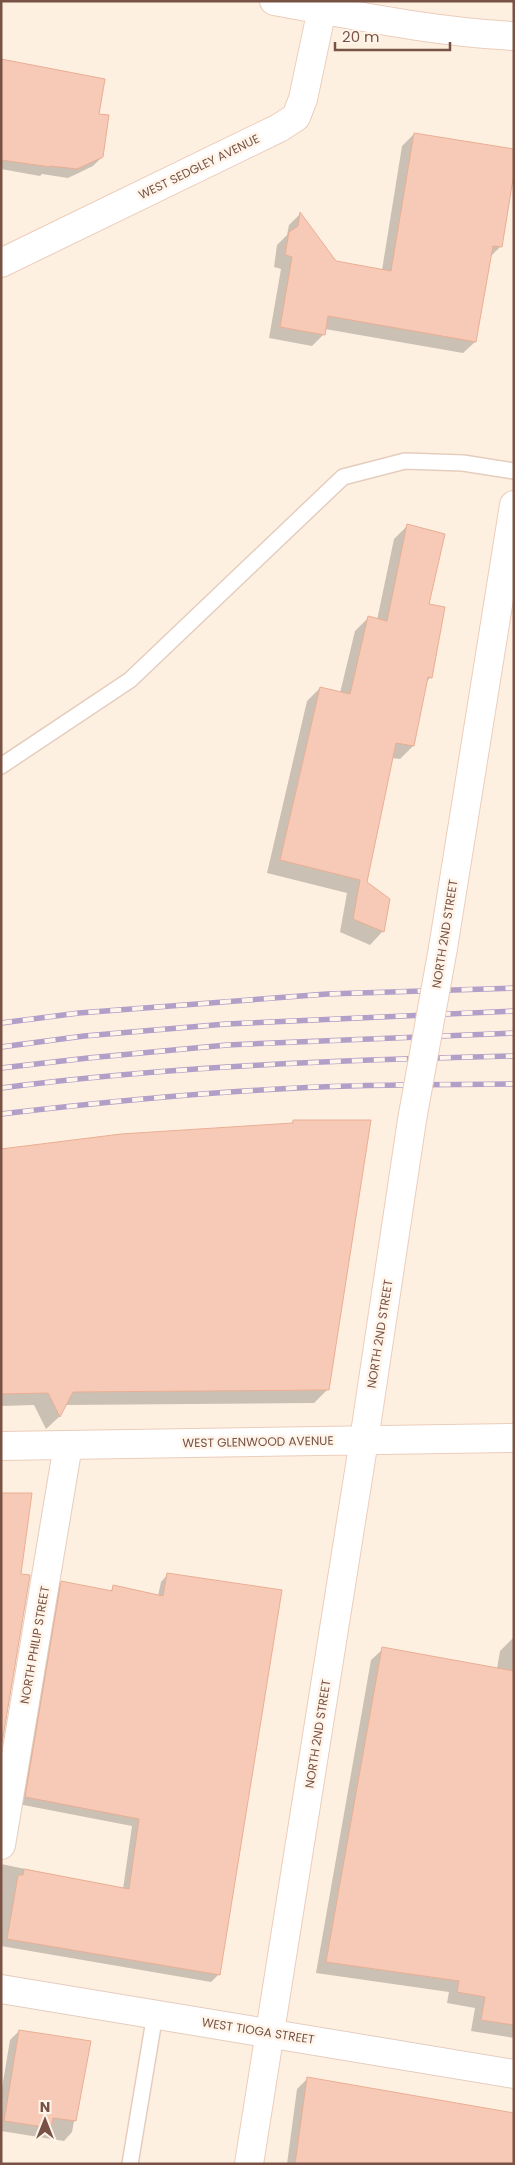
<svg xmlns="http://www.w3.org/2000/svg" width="515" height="2165" viewBox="0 0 515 2165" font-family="Poppins,sans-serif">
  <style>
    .shadow { fill: #0003 }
    .building { fill: #f6cab6; stroke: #eaae94 }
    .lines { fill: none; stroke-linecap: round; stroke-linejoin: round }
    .lane-casing { stroke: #e5cdbe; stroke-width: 18 }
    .street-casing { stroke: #e5cdbe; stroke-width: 30 }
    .secondary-casing { stroke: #ebcdbb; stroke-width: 30 }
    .lane { stroke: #fff; stroke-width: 15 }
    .street { stroke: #fff; stroke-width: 28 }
    .secondary { stroke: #fff; stroke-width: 28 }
    .rail-casing { stroke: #b29fc8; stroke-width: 5.5 }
    .rail { stroke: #fff4e9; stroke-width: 4; stroke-dasharray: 11; stroke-linecap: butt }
    .secondary-bridge-casing { stroke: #ebcdbb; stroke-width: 30; stroke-linecap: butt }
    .secondary-bridge { stroke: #fff; stroke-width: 28 }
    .labels { text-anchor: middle; stroke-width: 5; stroke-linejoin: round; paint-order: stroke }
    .street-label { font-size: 12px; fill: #785345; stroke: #fff4e9 }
  </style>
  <rect width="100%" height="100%" fill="#fef0e1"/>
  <!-- shadow -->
  <path class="shadow" d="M1,63L98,115L102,157L93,166L68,178L42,174L40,176L1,169Z
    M414,134L501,246L490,257L475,342L463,353L325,329L324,334L312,346L269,338L281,269L274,267L277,245L287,235L289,225L300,214L335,262L382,270L402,146Z
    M407,526L428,605L431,677L426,682L413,746L400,759L392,758L365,882L383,931L370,945L340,932L347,893L267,873L307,701L320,688L340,693L355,631L368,618L377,620L394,539Z
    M294,1121L328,1389L314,1403L65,1405L59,1417L46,1429L34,1405L1,1406V1151L290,1124Z
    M168,1574L281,1591L218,1975L211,1982L1,1946V1864L123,1889L132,1826L18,1804L54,1590L61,1583L109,1592L114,1587L158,1596L161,1582Z
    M514,1637V2038L471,2031L475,2008L447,2003L449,1992L316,1973L371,1660L383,1649L497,1669L500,1651Z
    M19,2031L89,2042L72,2132L64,2141L1,2131V2094L10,2040Z
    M307,2079L514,2164H287L297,2089Z"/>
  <!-- building -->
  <path class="building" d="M1,59L105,79L99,114L109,115L103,157L77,169L50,166V167L1,160Z
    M414,133L514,149V173L502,247L493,246L476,342L328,316L325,335L280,327L292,257L285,255L289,232L298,226L300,212L336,261L391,271Z
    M407,524L445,534L429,604L445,607L432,678L428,677L414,746L396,743L367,882L390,899L384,932L353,919L360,880L280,860L320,687L350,694L368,616L387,621Z
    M293,1120H371L329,1390L73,1392L60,1417L48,1393L1,1394V1149L121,1134L293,1123Z
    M1,1493H32L21,1574L30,1575L1,1749Z
    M167,1573L282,1590L220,1975L7,1939L18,1875H23L24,1869L129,1889L139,1819L25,1797L61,1581L112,1591L113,1585L163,1596Z
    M382,1647L514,1671V2025L481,2020L485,1997L457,1992L459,1981L326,1962Z
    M19,2030L91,2041L76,2121L53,2118L51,2128L4,2121Z
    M307,2077L514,2113V2164H295Z"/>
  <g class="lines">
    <!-- lane casing -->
    <g class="lane-casing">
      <path id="lane" d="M1,766L130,680L343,477L405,461L463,463L514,471
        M130,2164L155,2014"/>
    </g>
    <!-- street casing -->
    <g class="street-casing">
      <path id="street" d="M1,1845L68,1445
        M1,1989L514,2074"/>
    </g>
    <!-- secondary casing -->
    <g class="secondary-casing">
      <path id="secondary" d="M274,1C354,15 433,32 514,36
        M1,263L279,128L296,117L303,99L322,9
        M443,948L514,505
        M1,1446L514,1438
        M249,2164L364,1440L412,1120"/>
    </g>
    <!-- lane -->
    <use href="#lane" class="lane"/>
    <!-- street -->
    <use href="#street" class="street"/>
    <!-- secondary -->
    <use href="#secondary" class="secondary"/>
    <!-- rail casing -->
    <g class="rail-casing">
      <path id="rail" d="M1,1023L79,1013L327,994L514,988
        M1,1047L84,1036L226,1024L514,1011
        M1,1068L88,1058L227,1045L514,1033
        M1,1088C171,1066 343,1060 514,1056
        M1,1114C87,1104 174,1095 261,1090C345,1084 429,1085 514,1084"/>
    </g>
    <!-- rail -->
    <use href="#rail" class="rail"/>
    <!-- secondary-bridge casing -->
    <g class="secondary-bridge-casing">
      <path id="secondary-bridge" d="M412,1120L443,948"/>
    </g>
    <!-- secondary-bridge -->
    <use href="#secondary-bridge" class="secondary-bridge"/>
  </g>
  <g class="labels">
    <!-- street labels -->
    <g class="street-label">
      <text transform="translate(199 167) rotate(-26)" y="4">WEST SEDGLEY AVENUE</text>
      <text transform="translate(445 934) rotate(-81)" y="4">NORTH 2ND STREET</text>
      <text transform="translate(380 1334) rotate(-81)" y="4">NORTH 2ND STREET</text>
      <text transform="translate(258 1442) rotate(-1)" y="4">WEST GLENWOOD AVENUE</text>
      <text transform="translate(35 1645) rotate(-80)" y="4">NORTH PHILIP STREET</text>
      <text transform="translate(318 1734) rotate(-81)" y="4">NORTH 2ND STREET</text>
      <text transform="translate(258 2031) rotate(9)" y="4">WEST TIOGA STREET</text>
    </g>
  </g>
  <!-- border -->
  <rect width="515" height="2165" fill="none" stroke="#785345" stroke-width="5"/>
  <!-- north arrow -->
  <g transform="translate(45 2120)" stroke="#fff4e9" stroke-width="4" paint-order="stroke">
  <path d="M0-4L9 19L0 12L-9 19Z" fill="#785345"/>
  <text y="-8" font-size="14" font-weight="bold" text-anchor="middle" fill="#785345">N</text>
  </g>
  <!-- scale -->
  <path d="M335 42v8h115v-8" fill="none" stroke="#785345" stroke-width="2.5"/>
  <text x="342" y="42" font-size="15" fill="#785345" stroke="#fff4e9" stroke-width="4" paint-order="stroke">20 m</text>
</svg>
